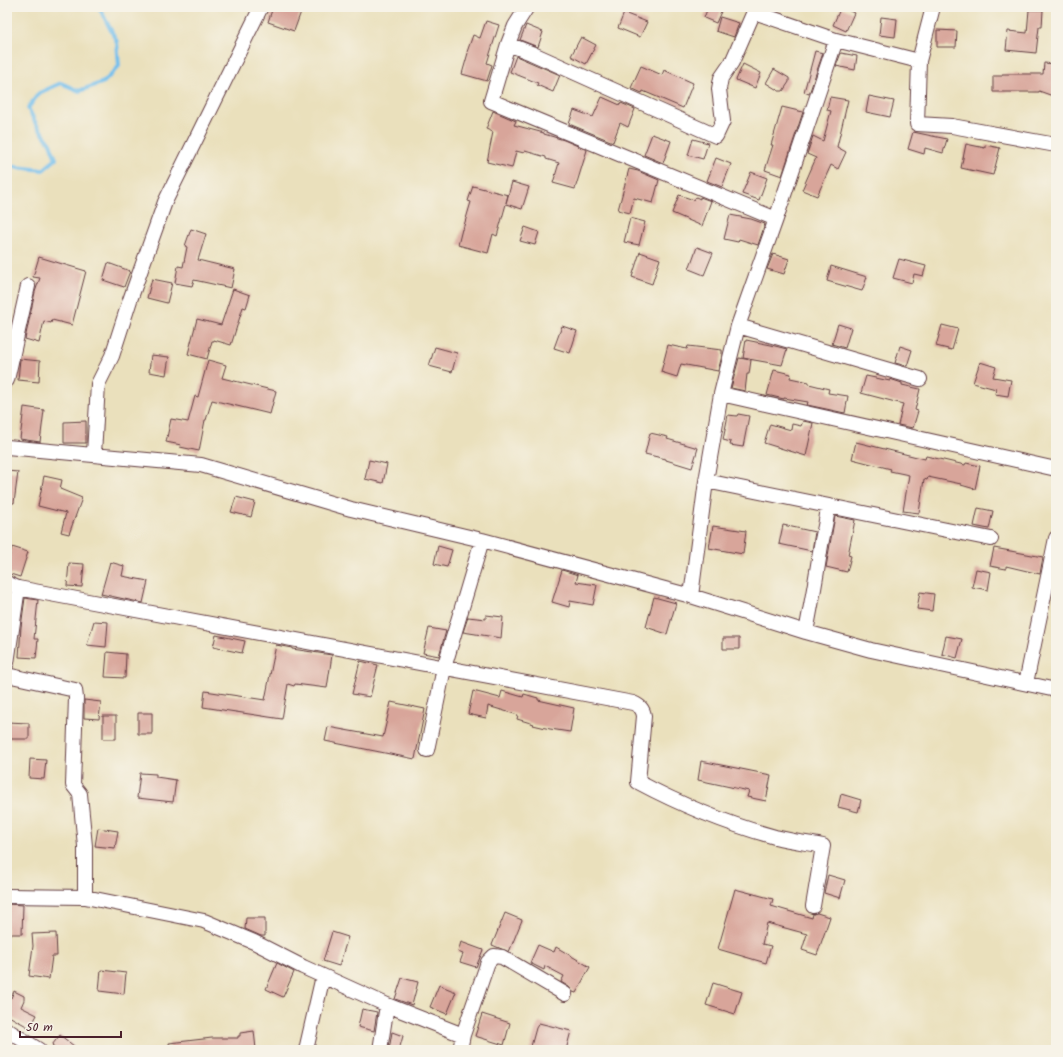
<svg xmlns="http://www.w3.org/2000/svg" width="1063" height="1057" viewBox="0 0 1063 1057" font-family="Kalam,sans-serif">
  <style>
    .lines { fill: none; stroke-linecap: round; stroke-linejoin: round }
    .stream { stroke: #74c0ed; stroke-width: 4 }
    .building { fill: #d8a59a }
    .minor-casing { stroke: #623c41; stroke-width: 16 }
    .minor { stroke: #fff; stroke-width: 14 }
  </style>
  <rect width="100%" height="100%" fill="#f7f3e8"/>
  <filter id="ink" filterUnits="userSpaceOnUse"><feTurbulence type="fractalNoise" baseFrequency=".025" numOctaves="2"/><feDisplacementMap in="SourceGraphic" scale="8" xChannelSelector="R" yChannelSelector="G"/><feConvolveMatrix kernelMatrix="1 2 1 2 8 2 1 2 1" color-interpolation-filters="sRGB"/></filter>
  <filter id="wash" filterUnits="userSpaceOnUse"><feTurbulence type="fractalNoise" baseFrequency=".012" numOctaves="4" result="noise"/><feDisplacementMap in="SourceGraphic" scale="16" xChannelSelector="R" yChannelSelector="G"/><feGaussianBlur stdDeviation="0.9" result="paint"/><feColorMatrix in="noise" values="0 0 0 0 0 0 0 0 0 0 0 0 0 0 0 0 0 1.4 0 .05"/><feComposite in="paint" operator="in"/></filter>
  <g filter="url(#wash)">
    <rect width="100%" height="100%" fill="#eae0bc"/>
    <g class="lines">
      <!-- stream -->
      <path class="stream" d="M7,166L43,170L56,159L50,143L36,124L28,108L39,93L61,83L79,91L104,82L119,66L117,42L99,7"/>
    </g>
    <g id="blocks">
      <!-- building -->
      <path class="building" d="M273,7H295L302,9L294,31L268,22Z
        M708,7H723L716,23L704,18Z
        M841,7L854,13L846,31L833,25Z
        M1029,10H1043L1042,27H1039L1036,53L1006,50L1008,31L1027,33Z
        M624,13L647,22L640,37L618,28Z
        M720,17L739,23L734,37L716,31Z
        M881,17L897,19L895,37L879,35Z
        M486,21L499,25L487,63L492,65L487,81L462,74L468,53L467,52L473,35L480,38Z
        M526,25L543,32L538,47L520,40Z
        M937,30L957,31L956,47H937Z
        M581,37L596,45L586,64L571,56Z
        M815,51L823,53L809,94L804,92Z
        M841,53L857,56L855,70L836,66Z
        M516,56L560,75L553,92L537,85L538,83L510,72Z
        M1044,63L1055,64L1053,96L1039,91V92H993V76H1002V74H1043Z
        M743,64L761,73L755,88L736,80Z
        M641,66L662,75L664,70L693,83L683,108L643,91L642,93L631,88Z
        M774,69L789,78V82L783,91H779L766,83Z
        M869,96L894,101L890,117L866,112Z
        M602,97L620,105L621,103L635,109L628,127L620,123L613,142L569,124L574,110L593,117Z
        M830,97L848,100L837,147L846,152L838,169L831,165L817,196L802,190L816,158L807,154L813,136L823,141L831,111L827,110Z
        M782,107L803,112L782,176L765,170L773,145H771L774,135Z
        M493,111L516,121L514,125L544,133V134L564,140L587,150L575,189L553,183L559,163L546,159V157L525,151L524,153L516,151L512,168L487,162L493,132L486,129Z
        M913,132L947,139L943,153L925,148L924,154L908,149Z
        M652,134L671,141L663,163L644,155Z
        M693,139L708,143L703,159L688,155Z
        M966,144L985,148V145L1000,148L993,175L961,168Z
        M716,158L731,164L722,187L707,181Z
        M629,169L638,171L659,180L653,203L634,198L630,213L618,210Z
        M751,172L767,178L759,200L742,194Z
        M512,182L529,187L522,209L506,204L497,236L493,234L488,253L458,245L462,229H463L471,202L468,201L473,186L508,195L506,203Z
        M679,195L694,200L696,197L700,199V197L711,201L702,226L672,213Z
        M730,215L751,219L765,224L758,245L739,239L738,242L724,239Z
        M630,218L645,222L639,245L624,242Z
        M525,227L539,232L535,245L520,241Z
        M191,229L206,234L198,260L235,269L231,288L194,280L192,286L175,283L178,266L183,267L187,247L185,246Z
        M697,247L713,253L704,275L689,269Z
        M640,252L660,259L652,284L632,277Z
        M773,254L789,259L784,274L767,269Z
        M39,257L86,271L72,325L52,320L51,323L44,321L39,343L25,339L35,292L40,278L33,277Z
        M899,259L926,266L923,276L914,274L912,283L893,278Z
        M108,263L130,271L124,287L103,280Z
        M831,266L867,277L862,291L827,281Z
        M152,279L172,283L167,303L147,298Z
        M233,289L250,295L246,308L243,307L231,345L214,340V341H212L207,359L188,354L197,319L221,325Z
        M838,324L851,328L845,348L832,344Z
        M942,325L958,329L952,350L936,346Z
        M562,326L577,331L570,353L554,348Z
        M746,340L771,345L787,349L782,365L743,358Z
        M668,345L687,349L688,346L722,350V356L718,371L681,364L677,377L661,372Z
        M900,346L912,350L907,366L895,363Z
        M435,347L457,353L452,372L429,366Z
        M151,355L169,357L166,375L149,372Z
        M739,358L751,360L749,374H747L745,391L731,388Z
        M20,359L40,361L39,382L18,380Z
        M208,360L226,365L222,378L276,391L270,414L212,400L206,420H205L199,451L180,447L181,445L166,442L171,419L188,422L195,396L198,397Z
        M980,362L996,367L993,377L1011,380L1008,396L995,394L996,389L973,383Z
        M774,370L791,374L790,378L809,382V384L829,389L828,393L848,396L845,413L807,405L808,402L784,398V399L767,395Z
        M866,376L890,381V379L902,383V385L920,389L915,410L918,411L913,428L898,425L903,404L861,393Z
        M24,407L44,410L40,442L20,439Z
        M738,414L749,416L743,447L730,445L731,442L723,440L728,415L737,416Z
        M86,421V443H64V422Z
        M803,421L813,423L806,456L764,443L770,424L791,430L792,424L801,426Z
        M650,433L668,437L667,439L698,448L692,468L666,460V459L645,454Z
        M856,442L925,459L926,456L965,465L966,463L980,466L975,489L961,485V484L928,477L927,480L924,479L919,513L903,511L909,475L890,471L891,469L852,459Z
        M369,460L387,464L383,483L365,479Z
        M7,471L18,472L14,503H7Z
        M44,476L62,480L60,489L82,498L69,534L61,532L66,513L38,506Z
        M236,497L255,502L251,517L231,512Z
        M978,508L993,511L989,529L974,526Z
        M835,516L855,520L848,555L851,556L847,572L826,567Z
        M783,525L815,532L812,551L779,544Z
        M713,526L746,531L743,554L709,548Z
        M438,546L452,550L447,567L434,564Z
        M12,547L28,552L20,577L7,573V564Z
        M994,548L1043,557L1040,574L1006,566V569L990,566Z
        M110,562L124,566L122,576L148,581L143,603L101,594Z
        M69,563L84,564L82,587L67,586Z
        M976,569L991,572L988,590L972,587Z
        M562,570L578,575L576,582L597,585L593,605L570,601L569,607L552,602Z
        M920,592L934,594L932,611L917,609Z
        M654,597L676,603L667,634L646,627Z
        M25,598L38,600L34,639H38L36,658L19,657L21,627Z
        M486,615L503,617L501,638L463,632L468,617L486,619Z
        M94,621L108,622L106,647L87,645Z
        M429,628L446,631L439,656L423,653Z
        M216,635L245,641L242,653L213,647Z
        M946,636L962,639L957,658L942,654Z
        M723,638H739V649H723Z
        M276,645L292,648V649L332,655L327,688L295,684L294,686L288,684L282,719L203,707L205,691L265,700Z
        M107,652L126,654L125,678L105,677Z
        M360,661L378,665L370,697L352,694Z
        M473,691L500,698L502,691L523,697L524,694L538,698V700L574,708L570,732L550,729L533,725L534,724L517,719L518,715L488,706L486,718L468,714Z
        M84,700L101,702L99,719L84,718Z
        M391,702L425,709L415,759L325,741L328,727L383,737Z
        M138,713H152V734H138Z
        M103,716H116V739H103Z
        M7,722L29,723V739H7Z
        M30,759L46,760L44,779L29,778Z
        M701,761L771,775L766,801L747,797L749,791L698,780Z
        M140,773L156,774V777L176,780L173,802L137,798Z
        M841,794L861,800L858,812L838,807Z
        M98,828L118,831L115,848L95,846Z
        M828,875L845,880L840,898L824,893Z
        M735,889L773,899L771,906L812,918L813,914L817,913L830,917L817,955L802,950L807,934L767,923L762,944L771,946L766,963L718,949Z
        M7,904L23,905L22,934H7Z
        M505,913L522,920L509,952L492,945Z
        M246,918H265V936H261L245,929Z
        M332,932L348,937L339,966L323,961Z
        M56,933L57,956H52L49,979L29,976L33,946L32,934Z
        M461,942L483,950L476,967L460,962L463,954L458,952Z
        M538,945L554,952L556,947L590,967L576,993L573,992L569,987L561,982L564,976L545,966L544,970L530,963Z
        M277,963L294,972L283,997L266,989Z
        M101,970L126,973L124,994L99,991Z
        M402,978L418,982L412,1005L395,999Z
        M713,983L742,992L735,1014L706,1005Z
        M439,985L456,992L447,1014L430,1007Z
        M14,991L24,996V1000L21,1007L37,1015L30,1028L7,1015V996L11,998Z
        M362,1009L377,1012L374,1031L358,1027Z
        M482,1014L510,1023L504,1045L475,1036Z
        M539,1023L571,1031L566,1050H530L536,1028Z
        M254,1031L256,1049L170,1050L169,1043L212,1038H238V1036H240V1033Z
        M392,1032L403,1036L399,1050H389Z
        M60,1035L79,1050H58L52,1045Z"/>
    </g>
  </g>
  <g filter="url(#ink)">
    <use href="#blocks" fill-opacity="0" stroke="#623c41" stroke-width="1"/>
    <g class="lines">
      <!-- minor casing -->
      <g class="minor-casing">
        <path id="minor" d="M527,7L515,26L508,44L491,101L776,219
          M933,7L919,61L917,124L952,126L1056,145
          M754,12L836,40L919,61
          M508,44L531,53L716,136L723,121L719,89L721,78L732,62L756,7
          M738,326L920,379
          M7,380L28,286
          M721,394L1056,469
          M7,447L201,465L351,509L482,540L691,596L806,632L871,650L1056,690
          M94,454L98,384L112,356L130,300L165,202L261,7
          M706,481L991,539
          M7,583L18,588L633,703C640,706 643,709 644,716L638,782C681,805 728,824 775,837C791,841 807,843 823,846L813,906
          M691,596L706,481L721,394L738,326L776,219L836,40
          M806,632C811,606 816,579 820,552C822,536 827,522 828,506
          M7,663L18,588
          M7,675L75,690L76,698L73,785L80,794L85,846V897
          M1026,683L1056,538
          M427,750L444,668L482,540
          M7,896L85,897L204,921L254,942L303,967L387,1005L463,1035
          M7,1030L39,1050
          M306,1050L323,976
          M380,1050L387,1005
          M460,1050L463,1035L488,962L494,956L502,957L565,994"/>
      </g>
      <!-- minor -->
      <use href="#minor" class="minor"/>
    </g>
  </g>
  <!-- margin -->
  <rect width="1063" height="1057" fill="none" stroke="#f7f3e8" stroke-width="24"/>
  <!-- scale -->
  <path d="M20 1031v6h101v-6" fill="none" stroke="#4a1f2b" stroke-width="2"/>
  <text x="26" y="1031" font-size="12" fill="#4a1f2b" stroke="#f7f3e8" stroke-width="3" paint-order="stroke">50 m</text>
</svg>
